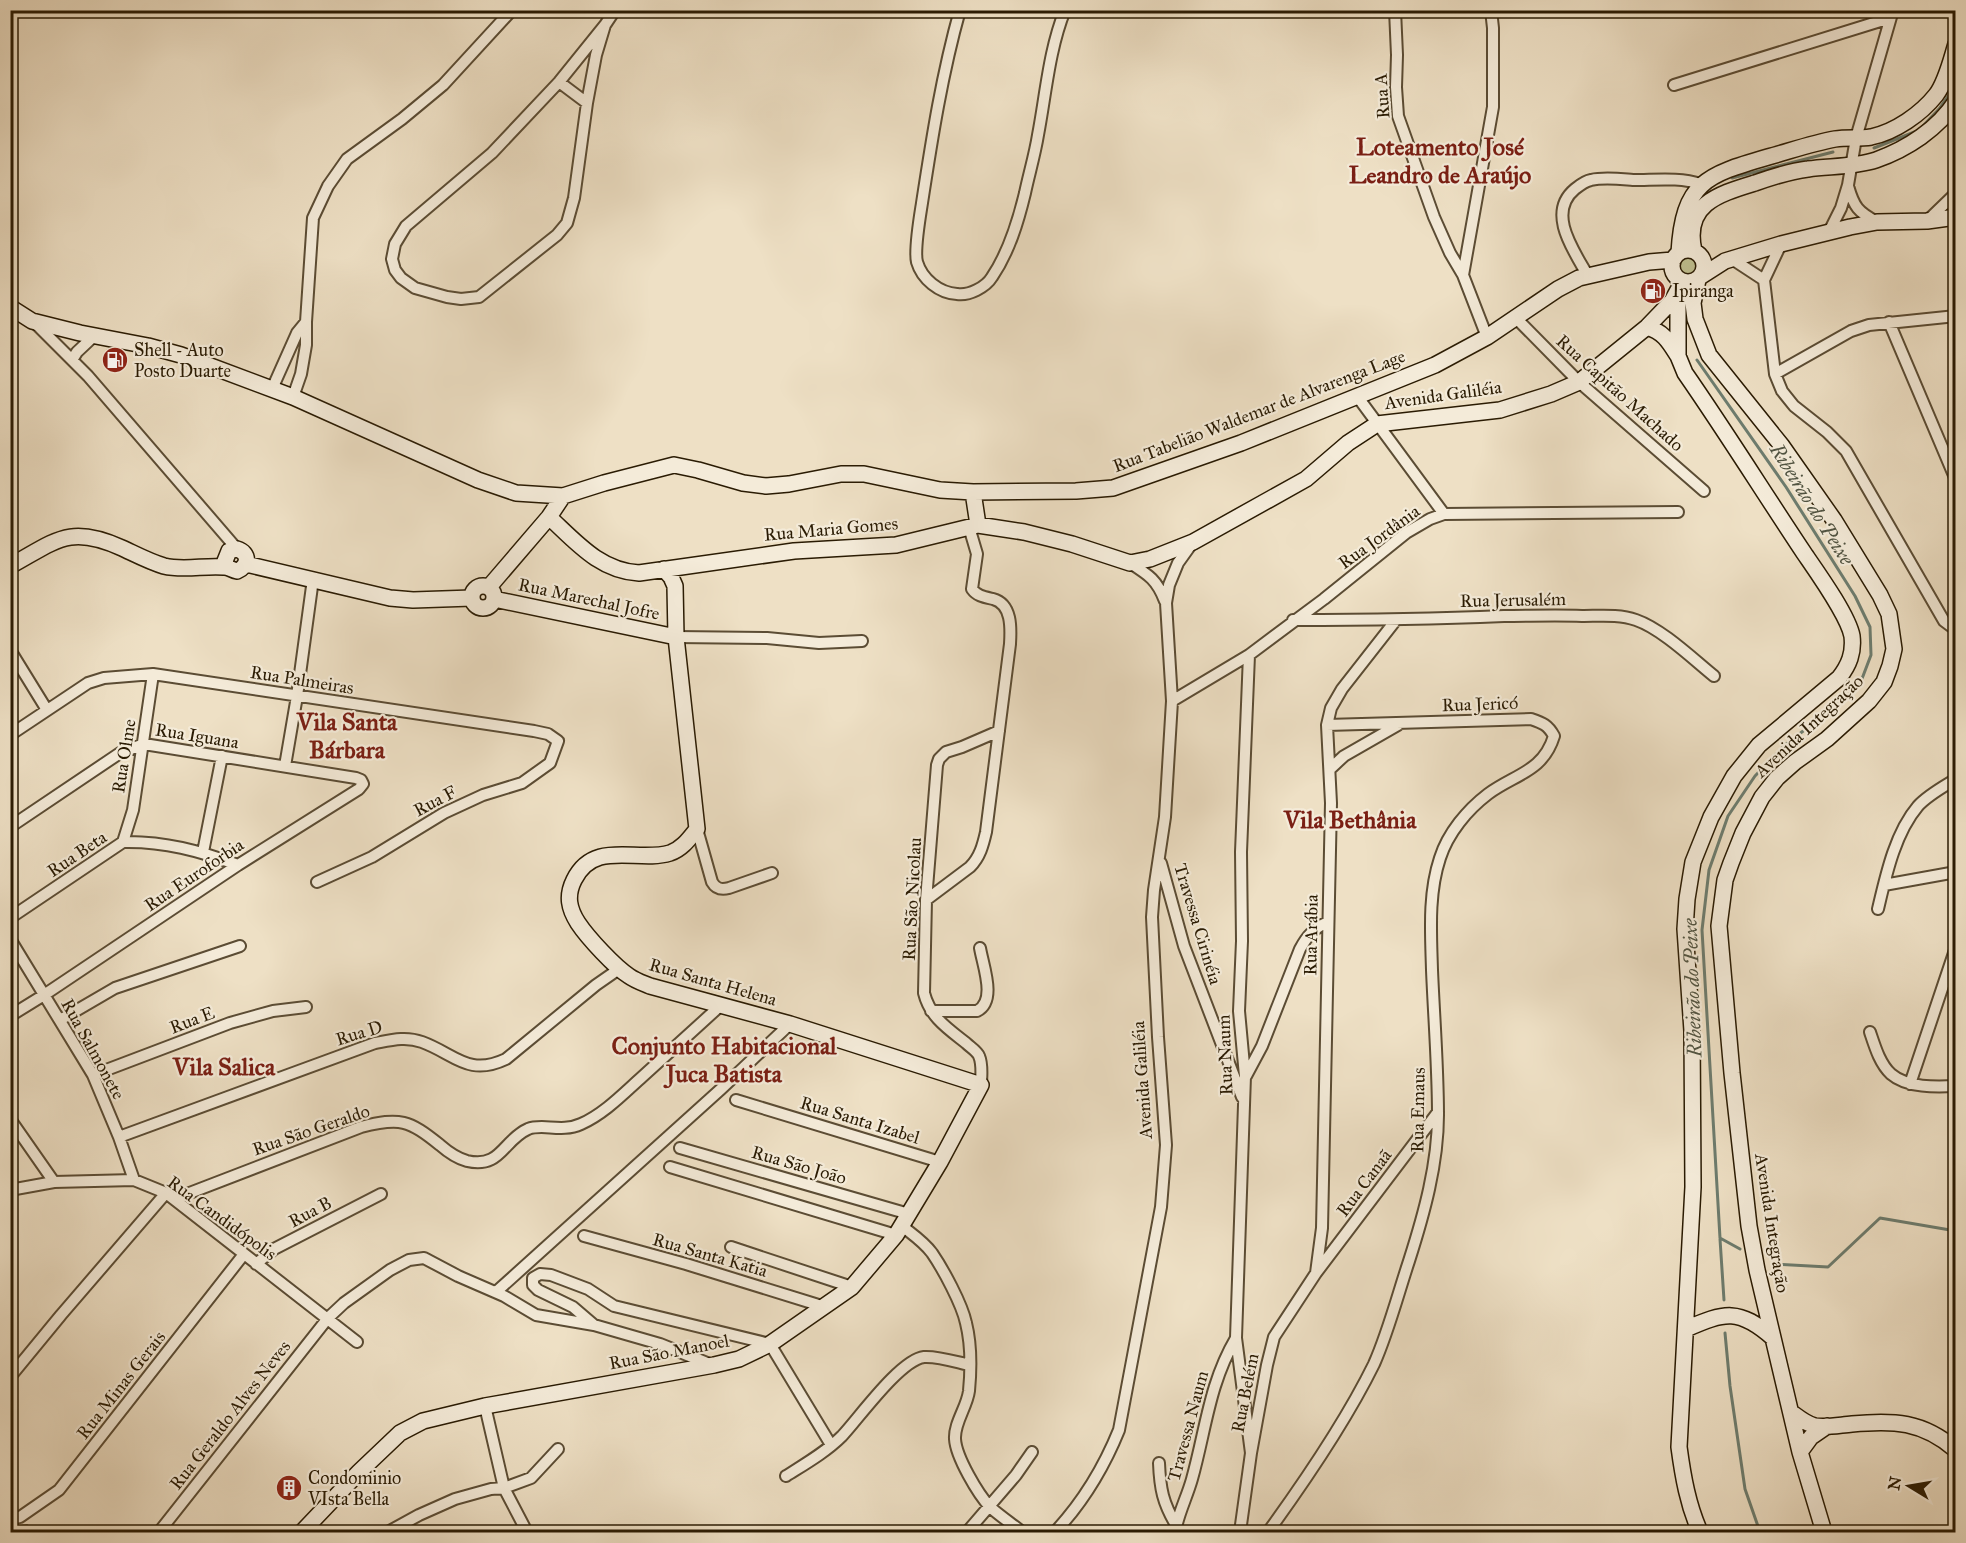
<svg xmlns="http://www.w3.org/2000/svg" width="1966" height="1543" viewBox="0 0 1966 1543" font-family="'IM FELL Great Primer',serif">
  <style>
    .green { fill: #c0c090; stroke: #756e4a; stroke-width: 1.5 }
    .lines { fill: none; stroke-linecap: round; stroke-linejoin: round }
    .stream { stroke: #6d7c6e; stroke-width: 3 }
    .street-casing { stroke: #5b4c34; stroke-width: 14 }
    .secondary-casing { stroke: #2a1b03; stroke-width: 18 }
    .street { stroke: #f4ebd9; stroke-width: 10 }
    .secondary { stroke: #f4ebd9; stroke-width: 15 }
    .labels { text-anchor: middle; stroke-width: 4.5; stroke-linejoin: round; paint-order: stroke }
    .street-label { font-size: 18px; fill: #2a1b03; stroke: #f4ebd9 }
    .poi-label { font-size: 18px; fill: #2a1b03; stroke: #f4ebd9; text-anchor: start }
    .water-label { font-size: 20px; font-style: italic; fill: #515442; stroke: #f4ebd9 }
    .district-label { font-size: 24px; font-weight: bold; fill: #7a1f14; stroke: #f4ebd9 }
  </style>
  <rect width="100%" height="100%" fill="#eee0c5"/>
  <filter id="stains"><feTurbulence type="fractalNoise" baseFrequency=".00333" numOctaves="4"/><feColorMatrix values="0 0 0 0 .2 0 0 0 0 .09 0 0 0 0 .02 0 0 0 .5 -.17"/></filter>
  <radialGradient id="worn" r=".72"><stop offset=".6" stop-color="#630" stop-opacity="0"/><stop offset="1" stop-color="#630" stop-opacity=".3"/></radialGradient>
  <!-- green -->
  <path class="green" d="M1675 267a12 12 0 1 1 24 0a12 12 0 1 1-24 0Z
    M27,1525L39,1532H11V1527Z"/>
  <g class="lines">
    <!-- stream -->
    <path class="stream" d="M1922,127L1939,109L1956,85
      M1874,148L1917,131
      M1732,178L1833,152
      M1697,360L1786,487L1855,596L1870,627L1871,655L1860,684L1833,708L1785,745L1755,776L1728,816L1709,870L1702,930L1720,1238L1740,1249
      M1720,1239L1724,1300
      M1775,1264L1828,1267L1880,1218L1956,1231
      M1725,1333L1730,1386L1745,1489L1760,1532"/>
    <!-- street casing -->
    <g class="street-casing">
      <path id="street" d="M960,10C942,74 932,138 922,203C920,216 914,250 917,262C922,279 939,293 957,294C969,296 986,287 992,277C1009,252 1018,222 1025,193C1029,174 1035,154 1038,135C1046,93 1049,50 1065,10
        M1395,10L1397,55L1396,87L1398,116L1434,217L1450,253L1463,275
        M605,25L596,55L587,103L574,198L567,223L557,235L479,297L461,299L447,297L415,288L401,278L395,270L392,259L395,244L406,226L492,153L559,82Z
        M605,25L615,10
        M559,82L587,103
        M1674,85L1890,18
        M1848,186C1854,207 1858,212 1877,222
        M1927,221L1956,193
        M1829,232L1841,208L1848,185L1856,138L1893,10
        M1781,244L1764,280L1775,374L1782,391L1794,406L1827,432L1846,451L1944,621L1956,630
        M1732,259L1764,280
        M1588,276C1574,251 1546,213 1575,189C1580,185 1585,181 1591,180C1604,177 1620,179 1633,180C1656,180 1679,177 1701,184
        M1515,317L1579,382L1704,491
        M33,321L88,376L237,549
        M1889,322L1956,480
        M1487,337L1463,275L1493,107V28L1491,10
        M72,360L77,352L94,336
        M1775,374L1851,331L1869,325L1956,316
        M272,389L297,333L306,322
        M1357,396L1444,514
        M293,397L301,374L306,345V322L313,218L328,186L347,159L402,119L443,85L512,10
        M1130,563C1149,575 1157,580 1165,601
        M1293,620C1363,620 1433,619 1504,616C1530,616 1556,615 1582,616C1600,616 1619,614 1636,620C1662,629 1693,659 1714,676
        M676,637L767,638L819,643L862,641
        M10,650L47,710
        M1249,655L1241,852L1242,941L1239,1011L1245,1076L1236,1338L1251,1453
        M1172,701L1249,655L1324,599L1406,533L1430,519L1444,514L1678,512
        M10,735L88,683L104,678L153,674L534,731L548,734L558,741L550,763L522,783L483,795L444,813L372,857L317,882
        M285,766L297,696L313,579
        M1330,769L1344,756L1398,725
        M10,827L120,753L144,744L356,778L361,780L363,784L359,789L238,865L44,995L10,1016
        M697,829L712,882C716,889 721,890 729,888L772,873
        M123,842L133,810L153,674
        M203,852L222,756
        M1161,863L1184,946L1242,1097
        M1884,885L1956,872
        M926,900L970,867C980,857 983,845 986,832L1010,644C1011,628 1012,604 993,599C984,597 977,596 972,589L977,554L969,527
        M1878,909C1886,875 1895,833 1918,806C1928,795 1943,787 1956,779
        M10,918L123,842C164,841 200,851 238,865
        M10,939L93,1075L119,1137L134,1180
        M931,1011H977C997,1001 983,966 980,948
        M60,1020L115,988L240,946
        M1870,1032C1875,1047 1880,1064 1891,1074C1907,1088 1936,1087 1956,1086
        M93,1075L230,1023L273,1011L306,1007
        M1246,1076L1262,1046L1300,949C1307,936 1314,928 1328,922
        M1910,1084L1956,947
        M981,1085C981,1076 983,1065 979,1056C977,1051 970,1047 966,1043C947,1028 930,1017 924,993L926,900L937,765L939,759L946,752L962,747L999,731
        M736,1100L940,1162
        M10,1119L54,1182
        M119,1137L375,1043C391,1040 406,1036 422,1042C455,1054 468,1077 506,1059L596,985L619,969
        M680,1148L909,1214
        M670,1167L896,1235
        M10,1190L54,1182L134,1180L166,1193L357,1342
        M174,1199L361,1127C400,1117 409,1120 440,1145C448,1152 456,1158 467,1161C501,1169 503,1140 528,1129C543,1123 561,1133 581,1124C604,1114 624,1093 642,1077C668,1053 694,1030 720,1006
        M902,1226C912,1234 924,1242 932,1253C943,1269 962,1304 966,1323C971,1343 971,1370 969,1391C967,1407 954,1423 955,1439C956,1457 978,1494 990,1507C1000,1516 1012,1524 1022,1532
        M584,1236L686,1264L825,1307
        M731,1247L852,1287
        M256,1264L274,1249L381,1194
        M1316,1273L1322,1228L1331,803L1327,725L1331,708L1342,689L1396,620
        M496,1292L721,1089L790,1024
        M594,1325L573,1307L538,1290L533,1285V1278L540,1274L551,1275L588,1289L614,1306L770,1344L831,1445
        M10,1377L61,1315L166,1193
        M485,1406L504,1488L527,1532
        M1159,1463C1160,1489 1163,1503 1176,1525
        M786,1476C805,1464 826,1452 842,1436C859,1418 900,1360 924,1357C938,1356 956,1362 970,1365
        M10,1519L20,1517L59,1490L244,1254
        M159,1532L328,1318L344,1303L390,1270L409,1260L424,1258L458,1276L504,1296L536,1315L594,1325L660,1344L712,1365
        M388,1532L419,1515L455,1499L491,1489L504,1488L531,1478L558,1449
        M428,1532H440
        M967,1532L1016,1475L1032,1452
        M1055,1532C1083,1502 1104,1467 1119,1430L1161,1207L1166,1145L1158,1037L1152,917L1154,890L1165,817L1172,701L1166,603L1169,585L1178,563L1193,542
        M1175,1532C1178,1514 1187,1497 1192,1479C1206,1429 1209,1384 1236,1338
        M1240,1532L1251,1453L1267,1365L1274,1337L1316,1273L1438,1112
        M1268,1532C1305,1481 1346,1421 1374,1364C1388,1333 1398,1294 1409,1261C1424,1214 1438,1164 1438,1115C1438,1067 1434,1018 1432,970C1431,933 1428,894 1440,858C1448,833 1467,810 1488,794C1515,774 1543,772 1554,736C1548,725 1543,723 1531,719L1327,725"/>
    </g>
    <!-- secondary casing -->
    <g class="secondary-casing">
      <path id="secondary" d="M1672 266a16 16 0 1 1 32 0a16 16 0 1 1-32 0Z
        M1694,251C1683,204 1719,194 1755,183C1772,177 1790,171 1808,169C1830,166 1855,167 1876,160C1907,149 1938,129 1956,101
        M1679,253C1683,182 1706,175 1768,157C1790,151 1813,143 1835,139C1847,137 1859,139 1871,137C1895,132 1921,114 1936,95C1946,82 1951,60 1956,44
        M1700,277L1725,261L1781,244L1850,227L1877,222L1927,221L1956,217
        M1698,280L1693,303L1695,319L1709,355L1782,446L1834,520L1880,595L1889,614L1894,649L1890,666L1884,682L1869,701L1827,739L1795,762L1777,778L1762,797L1743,833L1731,863L1725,880L1719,926L1732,1073L1749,1226L1757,1270L1800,1452L1824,1532
        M1685,282L1678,302V356L1685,373C1726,432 1764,493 1804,553C1817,572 1848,615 1852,636C1854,653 1849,665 1839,678L1759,745L1734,776L1711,817L1693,862L1687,899L1685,929L1692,1031L1693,1187L1679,1447C1683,1477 1688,1505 1700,1532
        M10,307L32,321L80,333L148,346L181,355L293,397L478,480L516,493L563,496
        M1647,327C1664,332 1669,342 1678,356
        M973,492L978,525
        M549,517C576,542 600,571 639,573L794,551L896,545L978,525L1024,532L1072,544L1130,563L1150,559L1193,542L1306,479L1348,443L1377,424L1500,410L1551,394L1579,382L1647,327L1672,301L1678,290
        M246,564L390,598L413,600L472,598
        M10,566C56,541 69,524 122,548C135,554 150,562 164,566C184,571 205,565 224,567C229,567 232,570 237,571C249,566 250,553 237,549L229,551L225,561L227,567
        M472 597a11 11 0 1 1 22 0a11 11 0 1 1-22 0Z
        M489,587L549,517L563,496L604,483L674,465L698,470L743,483L766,486L789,484L841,474H864L940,490L973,492L1076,491L1113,488L1241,443L1435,365L1487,337L1558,289L1579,278L1649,262L1673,260
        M494,599L676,637
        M1686,1329C1725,1312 1739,1308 1773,1338
        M1791,1412C1798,1417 1806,1424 1815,1426C1826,1428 1840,1425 1852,1424C1893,1420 1923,1421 1956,1450
        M1800,1452L1811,1437L1827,1426
        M302,1532L359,1472L400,1433L423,1421L485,1406L714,1365L739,1359L770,1344L852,1287L896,1235L940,1162L981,1085L790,1024L650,986C643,983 636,981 629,976C615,967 588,938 578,923C569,909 566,896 574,880C594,839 637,863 670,853C682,849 689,839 697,829L676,637L675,586L671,577L664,569"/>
    </g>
    <!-- street -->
    <use href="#street" class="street"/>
    <!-- secondary -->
    <use href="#secondary" class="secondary"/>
  </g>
  <!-- icons -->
  <defs>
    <g id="fuel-disc" transform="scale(1.35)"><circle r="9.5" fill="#8f2418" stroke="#f4ebd9"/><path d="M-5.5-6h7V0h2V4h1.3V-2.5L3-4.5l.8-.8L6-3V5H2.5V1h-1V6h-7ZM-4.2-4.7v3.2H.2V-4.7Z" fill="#fff"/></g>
    <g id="building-disc" transform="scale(1.35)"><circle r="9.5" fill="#8f2418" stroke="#f4ebd9"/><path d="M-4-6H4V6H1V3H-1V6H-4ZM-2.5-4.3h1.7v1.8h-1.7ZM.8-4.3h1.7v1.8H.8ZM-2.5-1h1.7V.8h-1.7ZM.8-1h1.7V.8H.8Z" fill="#fff"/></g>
  </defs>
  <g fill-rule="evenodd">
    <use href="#fuel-disc" x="1653" y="291"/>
    <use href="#fuel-disc" x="115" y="360"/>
    <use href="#building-disc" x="289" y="1488"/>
  </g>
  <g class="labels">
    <!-- street labels -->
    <g class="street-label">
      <text transform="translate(1382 96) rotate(-94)" y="6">Rua A</text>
      <text transform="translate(1620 393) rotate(42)" y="6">Rua Capitão Machado</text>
      <text transform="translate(1443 395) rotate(-8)" y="6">Avenida Galiléia</text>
      <text transform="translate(1259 411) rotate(-21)" y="6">Rua Tabelião Waldemar de Alvarenga Lage</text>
      <text transform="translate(831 529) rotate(-5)" y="6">Rua Maria Gomes</text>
      <text transform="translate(1379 537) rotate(-36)" y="6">Rua Jordânia</text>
      <text transform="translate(589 599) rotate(12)" y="6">Rua Marechal Jofre</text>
      <text transform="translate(1513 600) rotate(-1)" y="6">Rua Jerusalém</text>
      <text transform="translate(302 680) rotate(9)" y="6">Rua Palmeiras</text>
      <text transform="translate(1480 704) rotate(-2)" y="6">Rua Jericó</text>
      <text transform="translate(1809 726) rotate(-43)" y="6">Avenida Integração</text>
      <text transform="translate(197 736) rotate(9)" y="6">Rua Iguana</text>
      <text transform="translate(124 756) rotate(-81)" y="6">Rua Olme</text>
      <text transform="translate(435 801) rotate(-28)" y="6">Rua F</text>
      <text transform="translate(77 854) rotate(-34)" y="6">Rua Beta</text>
      <text transform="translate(194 875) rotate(-34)" y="6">Rua Euroforbia</text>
      <text transform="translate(912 899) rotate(-87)" y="6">Rua São Nicolau</text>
      <text transform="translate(1198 924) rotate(73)" y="6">Travessa Cirinéia</text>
      <text transform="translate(1311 935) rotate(-89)" y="6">Rua Arábia</text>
      <text transform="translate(713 982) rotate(16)" y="6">Rua Santa Helena</text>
      <text transform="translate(192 1020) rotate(-21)" y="6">Rua E</text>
      <text transform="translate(359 1033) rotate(-17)" y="6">Rua D</text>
      <text transform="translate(93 1049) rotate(61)" y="6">Rua Salmonete</text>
      <text transform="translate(1225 1055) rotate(-92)" y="6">Rua Naum</text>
      <text transform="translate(1142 1080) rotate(-94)" y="6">Avenida Galiléia</text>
      <text transform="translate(1418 1110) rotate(-89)" y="6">Rua Emaus</text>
      <text transform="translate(860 1120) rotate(17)" y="6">Rua Santa Izabel</text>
      <text transform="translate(311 1130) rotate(-19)" y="6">Rua São Geraldo</text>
      <text transform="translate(799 1165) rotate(16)" y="6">Rua São João</text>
      <text transform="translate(1364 1183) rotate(-53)" y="6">Rua Canaã</text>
      <text transform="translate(310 1212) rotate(-28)" y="6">Rua B</text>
      <text transform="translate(222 1218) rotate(36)" y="6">Rua Candidópolis</text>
      <text transform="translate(1772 1223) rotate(81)" y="6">Avenida Integração</text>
      <text transform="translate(710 1255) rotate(16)" y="6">Rua Santa Katia</text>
      <text transform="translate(669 1352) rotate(-11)" y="6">Rua São Manoel</text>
      <text transform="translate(121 1385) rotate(-52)" y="6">Rua Minas Gerais</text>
      <text transform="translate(1245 1393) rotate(-79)" y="6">Rua Belém</text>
      <text transform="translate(230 1415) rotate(-52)" y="6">Rua Geraldo Alves Neves</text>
      <text transform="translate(1188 1426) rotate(-75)" y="6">Travessa Naum</text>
    </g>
    <!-- poi labels -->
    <g class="poi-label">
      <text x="1672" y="297">Ipiranga</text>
      <text x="134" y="356">Shell - Auto<tspan x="134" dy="21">Posto Duarte</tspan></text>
      <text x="308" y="1484">Condominio<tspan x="308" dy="21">VIsta Bella</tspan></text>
    </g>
    <!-- water labels -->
    <g class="water-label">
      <text transform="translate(1812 504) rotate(58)" y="7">Ribeirão do Peixe</text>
      <text transform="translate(1692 988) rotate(-92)" y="7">Ribeirão do Peixe</text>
    </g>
    <!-- district labels -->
    <g class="district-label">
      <text x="1440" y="155">Loteamento José<tspan x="1440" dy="28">Leandro de Araújo</tspan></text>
      <text x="347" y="730">Vila Santa<tspan x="347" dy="28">Bárbara</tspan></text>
      <text x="1350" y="828">Vila Bethânia</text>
      <text x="724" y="1054">Conjunto Habitacional<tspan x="724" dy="28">Juca Batista</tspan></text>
      <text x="224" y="1075">Vila Salica</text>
    </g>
  </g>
  <!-- margin -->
  <rect width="1966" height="1543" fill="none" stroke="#eee0c5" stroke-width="36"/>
  <rect x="12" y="12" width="1942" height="1519" fill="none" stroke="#2a1b03" stroke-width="3"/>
  <rect x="18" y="18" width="1930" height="1507" fill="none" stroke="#2a1b03" stroke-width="1.5"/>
  <!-- north arrow -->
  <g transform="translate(1909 1486) rotate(281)" stroke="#f4ebd9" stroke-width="4.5" paint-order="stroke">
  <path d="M0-4.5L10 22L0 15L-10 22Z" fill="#2a1b03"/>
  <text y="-9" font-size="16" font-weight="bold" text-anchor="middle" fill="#2a1b03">N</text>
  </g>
  <rect width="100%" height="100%" filter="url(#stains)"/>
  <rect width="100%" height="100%" fill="url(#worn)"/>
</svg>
